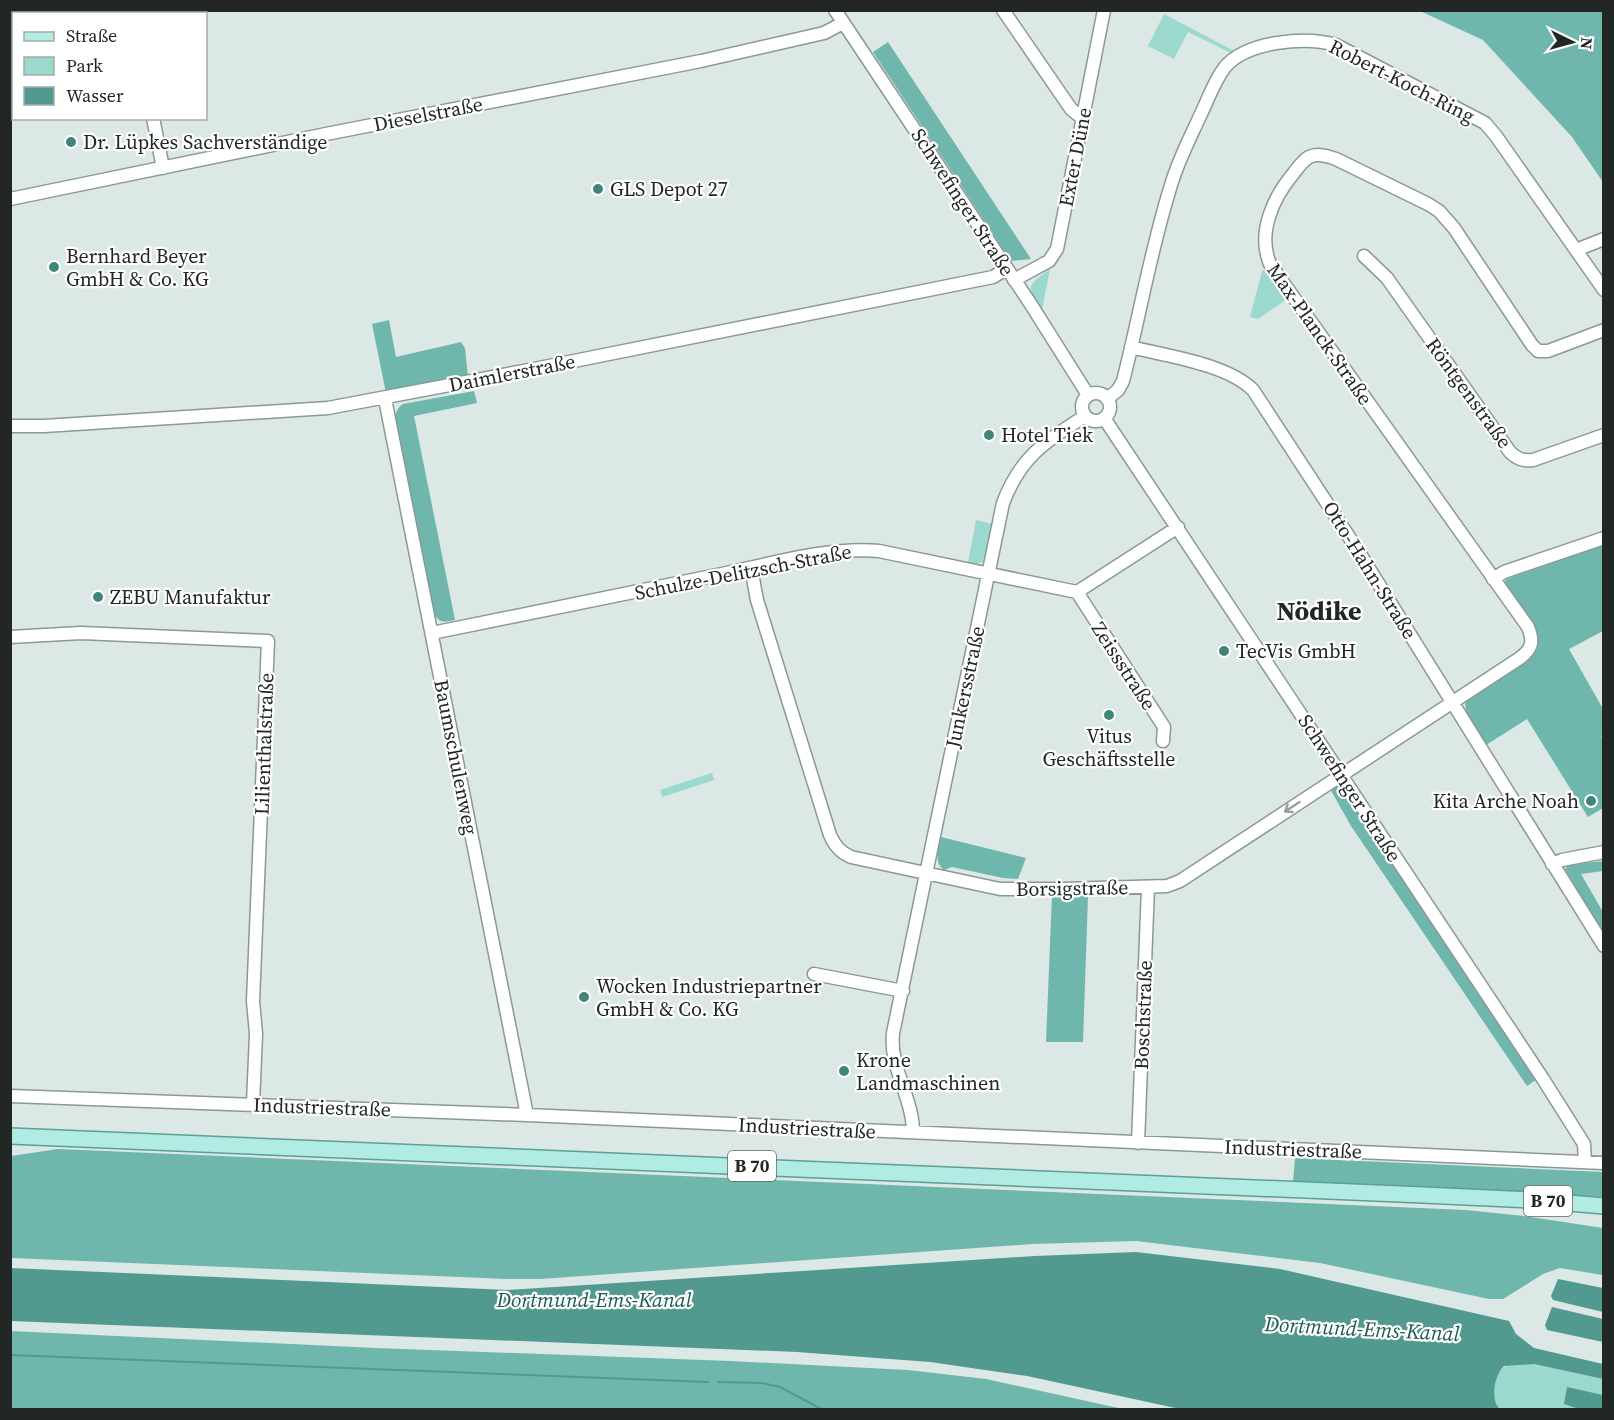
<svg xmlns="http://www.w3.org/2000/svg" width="1614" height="1420" viewBox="0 0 1614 1420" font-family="'Source Serif 4',serif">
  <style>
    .green { fill: #9bd9cf }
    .forest { fill: #6fb7ac }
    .water { fill: #529a8f }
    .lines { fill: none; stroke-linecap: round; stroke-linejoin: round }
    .stream { stroke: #529a8f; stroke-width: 2 }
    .minor-casing { stroke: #8c9896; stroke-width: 15 }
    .major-casing { stroke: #5c9f94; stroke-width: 18 }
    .minor { stroke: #fff; stroke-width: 12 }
    .major { stroke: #b0ece3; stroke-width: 15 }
    .oneway { stroke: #9c9e9d }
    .poi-dot { fill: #40857b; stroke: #fff; stroke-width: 2 }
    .labels { text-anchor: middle; stroke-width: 4.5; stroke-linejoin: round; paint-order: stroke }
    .shield { fill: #fff; stroke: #646867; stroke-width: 1.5 }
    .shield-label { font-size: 18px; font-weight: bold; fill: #222726 }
    .street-label { font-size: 20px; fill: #222726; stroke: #fff }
    .poi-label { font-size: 20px; fill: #222726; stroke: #fff; text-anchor: start }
    .water-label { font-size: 21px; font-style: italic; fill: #1e5a52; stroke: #fff }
    .district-label { font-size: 26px; font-weight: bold; fill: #222726; stroke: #fff }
  </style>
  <rect width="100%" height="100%" fill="#dbe8e5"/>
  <!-- green -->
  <path class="green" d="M1164,14L1236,52L1233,54L1188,32L1174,59L1148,46Z
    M1050,269L1042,310C1026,284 1026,287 1050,269Z
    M1266,270L1287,299L1258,319L1250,317L1262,271Z
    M976,520L992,524L985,560C979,565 975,564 968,562Z
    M712,773L714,780L662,797L660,790Z
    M1511,1364H1534L1603,1379V1409H1500C1488,1398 1494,1368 1511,1364Z"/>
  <!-- forest -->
  <path class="forest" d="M1420,11H1603V182L1572,137L1483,40Z
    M888,42L1031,259L1011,261L873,52Z
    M389,320L396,357L461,342L465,348L468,377L386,393L372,324Z
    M474,391L477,403L414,416L455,620C445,622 439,624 434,613L395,420C395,413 397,408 403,404Z
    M1603,545V631L1569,649L1603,709V734L1601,736L1604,740L1603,808L1588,817L1527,719L1486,745C1478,732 1462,714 1466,700L1528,658L1538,645L1536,630L1506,587L1505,582L1507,579Z
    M1338,785L1348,792L1537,1079L1527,1086L1351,826L1329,787Z
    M941,837L1026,858L1018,879L1003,878L952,867L944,870C933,862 939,849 941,837Z
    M1603,861V871L1581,874L1603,912V933L1565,869L1568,865Z
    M1052,895L1088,896L1083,1042H1046Z
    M58,1149L1466,1210L1524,1216L1603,1228V1275L1560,1268L1543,1274L1503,1299H1489L1320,1263L1136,1241L1032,1244L540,1279H507L11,1258V1156Z
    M1295,1158L1603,1172L1604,1197L1293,1182Z
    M10,1331L376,1348L730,1361L908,1370L986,1379L1123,1409H11Z"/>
  <!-- water -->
  <path class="water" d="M1136,1252L1280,1269L1509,1321L1516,1334L1534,1348L1603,1364V1379L1534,1364L1504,1366C1494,1376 1490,1400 1500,1409H1180L1027,1376L930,1362L797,1352L11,1321V1268L508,1290L1035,1256Z
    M1558,1279L1603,1288V1312L1553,1300L1551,1296Z
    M1552,1307L1603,1319V1342L1547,1330L1545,1325Z
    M1567,1387L1603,1395V1409H1579L1564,1404Z"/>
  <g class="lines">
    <!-- stream -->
    <path class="stream" d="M10,1355L708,1382
      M718,1382L762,1383L780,1387L823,1410"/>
    <!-- minor casing -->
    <g class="minor-casing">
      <path id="minor" d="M131,10L132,14
        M835,10L1030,303L1088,395
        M1003,10L1071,109L1082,118
        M153,118L163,168
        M10,199L326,134L701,61L824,33L843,23
        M1576,250L1604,239
        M1364,256L1387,278L1510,452C1517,459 1523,461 1533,460L1604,435
        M1014,280L1049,261L1057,249L1104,10
        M1131,347C1167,356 1227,364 1253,390L1355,546L1604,946
        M1082 407a14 14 0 1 1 28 0a14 14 0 1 1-28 0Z
        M385,399L527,1115
        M1107,399L1118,390L1123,381C1140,315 1151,247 1172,182C1179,159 1190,138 1200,116C1208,100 1214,81 1225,67C1247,41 1306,36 1336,45L1485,123L1496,136L1604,290
        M1104,418L1543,1079L1584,1144L1585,1162
        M10,426H44L328,408L534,369L993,277L1006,269
        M751,568L757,600L830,835C835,846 840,852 851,857L1000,889H1062L1167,886L1180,881L1520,658C1532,649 1534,642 1528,627L1270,264C1257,233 1273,198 1293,174C1297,169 1302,161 1309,157C1318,153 1327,156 1336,159L1428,204L1439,211L1454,228L1532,345L1538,351H1548L1604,330
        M1493,579L1504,572L1604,538
        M1077,592L1164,727L1163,741
        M432,633C527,614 622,595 717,575C766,565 830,546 879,551L1077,592L1178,527
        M10,637L81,633L268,641L253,1001L256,1034L253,1104
        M1552,864L1562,860L1604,852
        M814,974L903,991
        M10,1096L527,1115L1604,1163
        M913,1132C913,1098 889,1067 893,1033L1003,503C1021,456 1045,442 1085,416
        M1138,1143L1148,887"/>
    </g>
    <!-- major casing -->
    <g class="major-casing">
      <path id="major" d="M10,1136L1423,1195L1533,1200L1604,1206"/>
    </g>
    <!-- minor -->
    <use href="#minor" class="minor"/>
    <!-- major -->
    <use href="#major" class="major"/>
  </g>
  <!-- one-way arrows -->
  <defs><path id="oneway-shaft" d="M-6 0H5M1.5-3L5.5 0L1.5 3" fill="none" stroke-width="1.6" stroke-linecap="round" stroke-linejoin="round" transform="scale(1.5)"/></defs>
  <use class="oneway" href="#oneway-shaft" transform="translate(1292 807) rotate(147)"/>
  <!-- markers -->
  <g class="poi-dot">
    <circle cx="71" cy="142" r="6"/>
    <circle cx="598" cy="189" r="6"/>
    <circle cx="54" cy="267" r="6"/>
    <circle cx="989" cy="435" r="6"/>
    <circle cx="98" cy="597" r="6"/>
    <circle cx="1224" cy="651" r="6"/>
    <circle cx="1109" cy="715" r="6"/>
    <circle cx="1591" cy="801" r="6"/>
    <circle cx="584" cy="997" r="6"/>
    <circle cx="844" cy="1071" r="6"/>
  </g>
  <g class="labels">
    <!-- shield labels -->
    <g class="shield">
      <rect x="728" y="1151" width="48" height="30" rx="4.5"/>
      <rect x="1524" y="1186" width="48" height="30" rx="4.5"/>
    </g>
    <g class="shield-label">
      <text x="752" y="1172">B 70</text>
      <text x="1548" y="1207">B 70</text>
    </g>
    <!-- street labels -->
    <g class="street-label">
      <text transform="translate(1402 81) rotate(27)" y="7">Robert-Koch-Ring</text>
      <text transform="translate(428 114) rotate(-11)" y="7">Dieselstraße</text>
      <text transform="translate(1075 157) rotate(-79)" y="7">Exter Düne</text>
      <text transform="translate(963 202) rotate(57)" y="7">Schwefinger Straße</text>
      <text transform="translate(1320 334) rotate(55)" y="7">Max-Planck-Straße</text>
      <text transform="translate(512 373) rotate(-11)" y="7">Daimlerstraße</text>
      <text transform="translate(1469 393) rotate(54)" y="7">Röntgenstraße</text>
      <text transform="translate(1370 570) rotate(58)" y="7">Otto-Hahn-Straße</text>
      <text transform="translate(743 572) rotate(-11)" y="7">Schulze-Delitzsch-Straße</text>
      <text transform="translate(1124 666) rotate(57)" y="7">Zeissstraße</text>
      <text transform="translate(965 687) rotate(-78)" y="7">Junkersstraße</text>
      <text transform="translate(264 744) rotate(-88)" y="7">Lilienthalstraße</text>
      <text transform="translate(456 757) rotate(79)" y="7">Baumschulenweg</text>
      <text transform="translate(1350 788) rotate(57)" y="7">Schwefinger Straße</text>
      <text transform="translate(1072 888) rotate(-1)" y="7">Borsigstraße</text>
      <text transform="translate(1143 1015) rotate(-88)" y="7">Boschstraße</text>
      <text transform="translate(322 1107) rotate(2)" y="7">Industriestraße</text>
      <text transform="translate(807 1128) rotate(3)" y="7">Industriestraße</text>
      <text transform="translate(1293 1149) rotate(2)" y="7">Industriestraße</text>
    </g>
    <!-- poi labels -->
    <g class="poi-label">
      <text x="83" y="149">Dr. Lüpkes Sachverständige</text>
      <text x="610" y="196">GLS Depot 27</text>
      <text x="66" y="263">Bernhard Beyer<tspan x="66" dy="23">GmbH &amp; Co. KG</tspan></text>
      <text x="1001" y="442">Hotel Tiek</text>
      <text x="110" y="604">ZEBU Manufaktur</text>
      <text x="1236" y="658">TecVis GmbH</text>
      <text x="1109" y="743" text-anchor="middle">Vitus<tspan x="1109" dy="23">Geschäftsstelle</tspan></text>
      <text x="1579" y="808" text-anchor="end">Kita Arche Noah</text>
      <text x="596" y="993">Wocken Industriepartner<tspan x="596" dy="23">GmbH &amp; Co. KG</tspan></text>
      <text x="856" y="1067">Krone<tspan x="856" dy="23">Landmaschinen</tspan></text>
    </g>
    <!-- water labels -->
    <g class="water-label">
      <text x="594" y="1307">Dortmund-Ems-Kanal</text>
      <text transform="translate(1362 1329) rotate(3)" y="7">Dortmund-Ems-Kanal</text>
    </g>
    <!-- district labels -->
    <g class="district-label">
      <text x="1319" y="620">Nödike</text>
    </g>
  </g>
  <!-- border -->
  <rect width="1614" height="1420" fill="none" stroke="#222726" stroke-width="24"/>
  <!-- legend -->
  <rect x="12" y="12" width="195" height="108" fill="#ffffff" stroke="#a7a9a8" stroke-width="1.5"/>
  <rect x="24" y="32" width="30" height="9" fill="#b0ece3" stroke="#a7a9a8" stroke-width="1.5"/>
  <text x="66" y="42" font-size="18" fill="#222726">Straße</text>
  <rect x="24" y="57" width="30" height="18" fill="#9bd9cf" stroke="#a7a9a8" stroke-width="1.5"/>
  <text x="66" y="72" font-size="18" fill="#222726">Park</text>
  <rect x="24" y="87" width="30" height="18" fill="#529a8f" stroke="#a7a9a8" stroke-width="1.5"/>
  <text x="66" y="102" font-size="18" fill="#222726">Wasser</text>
  <!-- north arrow -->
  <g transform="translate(1572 42) rotate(95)" stroke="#ffffff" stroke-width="4.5" paint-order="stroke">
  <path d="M0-4.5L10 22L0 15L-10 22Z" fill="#222726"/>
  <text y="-9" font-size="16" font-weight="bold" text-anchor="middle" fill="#222726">N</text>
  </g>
</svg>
